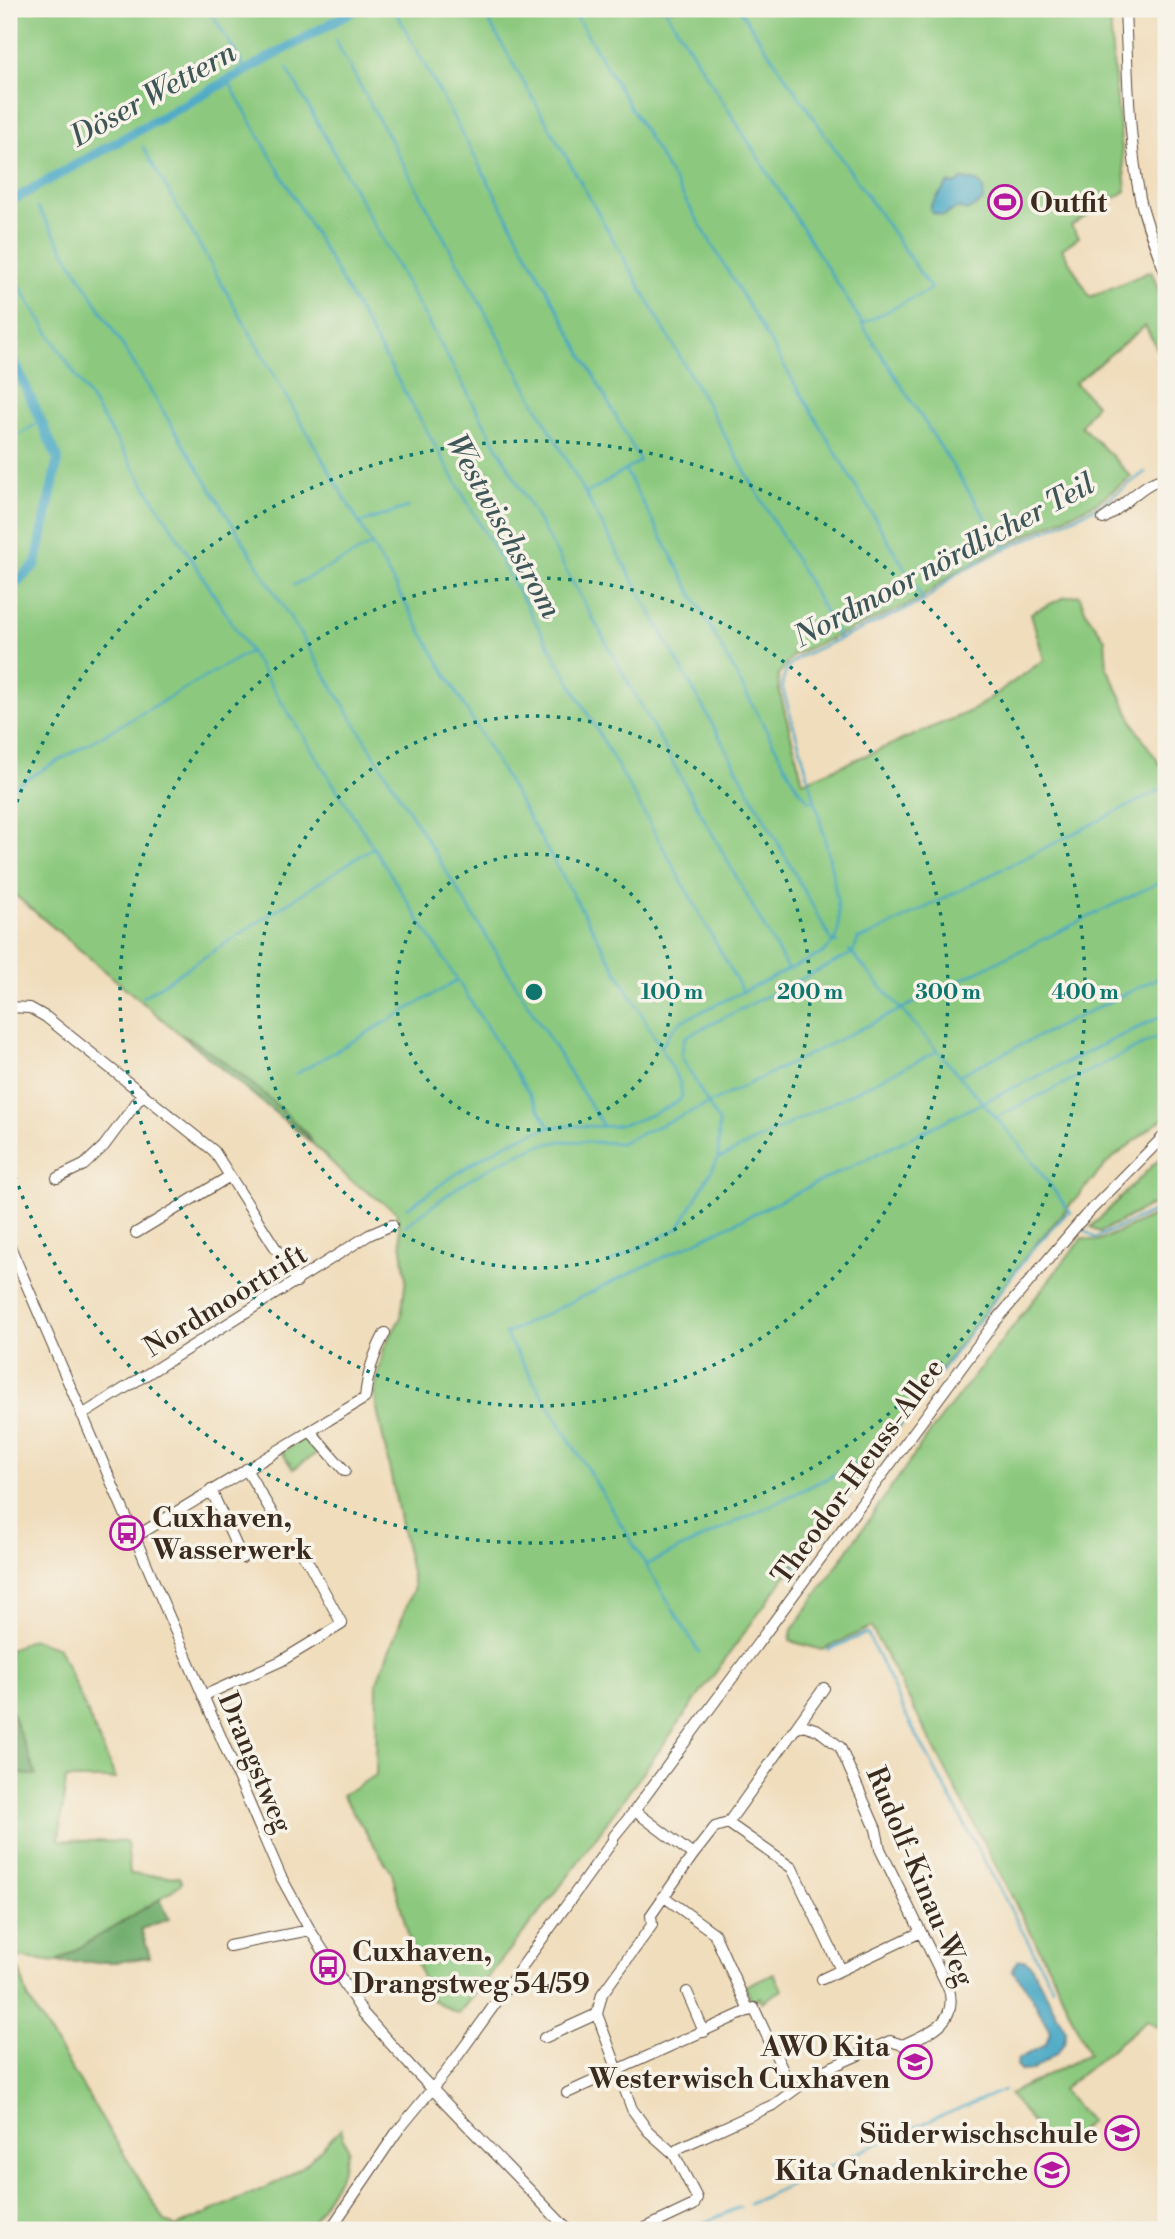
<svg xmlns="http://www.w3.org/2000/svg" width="1175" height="2239" viewBox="0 0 1175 2239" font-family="'Libre Bodoni',serif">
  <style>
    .green { fill: #8cc97e; stroke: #647a4e; stroke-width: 2 }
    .forest { fill: #71ad6d; stroke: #566c46; stroke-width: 2 }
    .water { fill: #46a7c5; stroke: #406872; stroke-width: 2 }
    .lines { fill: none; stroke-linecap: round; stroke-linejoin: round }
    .stream { stroke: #46a7c5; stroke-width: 2.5 }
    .canal { stroke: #46a7c5; stroke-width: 10 }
    .minor-casing { stroke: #564536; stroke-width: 12 }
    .minor { stroke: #fff; stroke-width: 10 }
    .ring { fill: none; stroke: #0f766e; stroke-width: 3.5; stroke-dasharray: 3.5 7 }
    .labels { text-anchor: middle; stroke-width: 7; stroke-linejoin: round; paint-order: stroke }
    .poi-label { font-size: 28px; font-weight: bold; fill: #3b2a1e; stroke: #f7f3e8; text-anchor: start }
    .street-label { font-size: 28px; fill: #3b2a1e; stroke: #f7f3e8 }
    .water-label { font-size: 30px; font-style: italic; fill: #3f5658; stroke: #f7f3e8 }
    .centre { fill: #0f766e; stroke: #f7f3e8; stroke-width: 3.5 }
    .ring-label { font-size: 21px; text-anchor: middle; font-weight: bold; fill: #0f766e; stroke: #f7f3e8; stroke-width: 7; stroke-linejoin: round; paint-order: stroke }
  </style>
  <rect width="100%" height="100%" fill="#f7f3e8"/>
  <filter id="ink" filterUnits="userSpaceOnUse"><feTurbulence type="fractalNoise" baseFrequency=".0143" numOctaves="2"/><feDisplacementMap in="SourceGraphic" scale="14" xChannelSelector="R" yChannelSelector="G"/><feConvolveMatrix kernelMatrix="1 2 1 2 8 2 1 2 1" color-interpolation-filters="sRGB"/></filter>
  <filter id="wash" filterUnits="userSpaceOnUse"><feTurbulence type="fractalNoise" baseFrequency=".00686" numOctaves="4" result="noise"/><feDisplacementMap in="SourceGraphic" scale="28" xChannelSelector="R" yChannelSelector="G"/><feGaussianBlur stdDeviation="1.57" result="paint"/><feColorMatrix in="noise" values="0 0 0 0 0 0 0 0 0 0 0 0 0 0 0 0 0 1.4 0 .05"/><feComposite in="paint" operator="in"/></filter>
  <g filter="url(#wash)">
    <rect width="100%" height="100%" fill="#f0ddbc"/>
    <!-- green -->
    <path class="green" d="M9,9H1110L1112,51L1126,191L1071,226L1079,237L1062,249L1090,297L1151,271L1166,308V345L1158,350L1145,326L1075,383L1096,404L1081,426L1112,456L1131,477L1096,503L1008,544L954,573L919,600L793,655L778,675L779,689L803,782L973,710L1044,660L1031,613L1065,597L1079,595L1087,614L1105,639L1107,668L1138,732L1166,773V1116L1108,1162L1035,1245L819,1530L554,1895L458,2014L429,1998L411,1946L392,1873L342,1795L376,1775L377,1682L414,1587L374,1394L384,1348L401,1317L406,1278L397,1212L350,1180L313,1144L307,1134L259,1091L195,1041L181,1035L9,890Z
      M1166,1154V1206L1163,1203L1147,1207L1100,1232L1091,1227L1154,1164Z
      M1162,1212L1166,1218V2032L1147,2020L1062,2090L1090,2121L1066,2145L1053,2147L1009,2094L1089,2054L1052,1973L871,1627L822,1650L790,1641L792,1630L928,1435L1082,1238L1095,1241L1105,1238Z
      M304,1439H313L323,1449L293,1469L282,1452Z
      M32,1639L59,1648L116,1779H66L59,1840L127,1842L130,1874L179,1877L182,1883L160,1899L56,1962L9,1956V1773L35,1775L9,1706V1650Z
      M9,1968L19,1969L28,1998L165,2221L176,2227L278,2182L307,2163L341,2129L348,2150L339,2178L307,2230H9Z
      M774,1973L782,1990L762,2002L760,1997L752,2001L745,1986Z"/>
    <!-- forest -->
    <path class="forest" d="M181,1035C212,1048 294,1115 313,1144Z
      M9,1706L36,1775L9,1773Z
      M160,1899L169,1919L141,1929L150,1957L117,1962H56Z"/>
    <!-- water -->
    <path class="water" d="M963,179C979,181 986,184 983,201L967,211L957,208L943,216L931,212V205L948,183L955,184Z
      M1024,1960L1030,1964L1066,2031L1064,2043L1057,2053L1033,2070L1021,2071L1017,2065L1018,2059L1045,2045L1051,2033L1028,1990L1012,1970L1017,1961Z"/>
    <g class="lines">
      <!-- stream -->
      <path class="stream" d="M209,9L246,70
        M482,9L840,638
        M572,9L924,601
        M665,9L862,323
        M739,9L931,289L862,324L1005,548
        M395,10L640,461L586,494
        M335,40L833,943
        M287,68L788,970
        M228,81L630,788L743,992
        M143,147L661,1048
        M38,208L603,1126
        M9,270L550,1127
        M9,441L41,421
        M625,470L797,787L809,801H812
        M360,523L408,507
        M294,585L372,545
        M9,789L249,652
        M835,941C854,914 793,727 782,686C784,672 788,665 799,657L924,601L956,574L1005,549L1099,506L1145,472
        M849,950L1020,1145L1071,1213
        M143,997L372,848
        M296,1074L457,981
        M959,1075L1166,974
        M997,1117L1166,1033
        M718,1159L938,1051
        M407,1208C452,1178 495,1142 548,1128C569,1123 592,1128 613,1126C635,1123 659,1112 679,1101L682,1096L680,1083L661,1048L671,1031L680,1022L823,953L835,941L837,943
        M405,1226L459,1186L498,1163L535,1147L561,1141L620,1143L708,1104L1166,879
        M1084,1230L1095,1238L1159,1209L1166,1211
        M610,1262L679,1228L718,1159L719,1123L681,1056L685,1037L853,953L858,939L869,936L1166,787
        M646,1565L855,1465H862L867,1469
        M790,1574L1030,1252L1069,1211
        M828,1650L867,1633L910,1723L1053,1988
        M699,1652L505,1334L1166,1014
        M749,2204L898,2134L1004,2090
        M688,2230L740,2207"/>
      <!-- canal -->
      <path class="canal" d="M9,202L357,9
        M9,350L58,459L36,564L9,590"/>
    </g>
  </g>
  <g filter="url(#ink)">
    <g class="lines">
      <!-- minor casing -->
      <g class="minor-casing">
        <path id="minor" d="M1125,9C1128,71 1128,136 1140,198C1146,224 1156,249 1166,274
          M1103,519C1121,509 1147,478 1166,479
          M9,1007L30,1008L46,1017L214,1151L297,1282
          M57,1178L84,1165L104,1146L142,1095
          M136,1233L230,1176
          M9,1244L281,1877L310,1930L363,2013L414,2070L568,2230
          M82,1415L369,1235L392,1225
          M310,1431L345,1471
          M246,1469L277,1521
          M211,1490L242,1558
          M135,1537L365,1398C367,1376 374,1353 385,1333
          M203,1696L281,1661L342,1624L310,1565L296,1546
          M635,1811L693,1855L651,1915L652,1925L602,1994L597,2014L632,2109L648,2131L674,2154L697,2198L694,2205L641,2230
          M728,1823L792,1868L841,1970L921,1932
          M693,1855L715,1827L728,1823L824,1688
          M663,1896L714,1933L749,2011
          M229,1946L310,1930
          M822,1979L841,1970
          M687,1992L704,2032
          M544,2038L597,2014
          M567,2093L754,2008L792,2090
          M674,2154L679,2148L775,2104L818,2073L890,2041L903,2045C929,2032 958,2024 949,1989L880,1849L876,1829L840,1747L818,1730L803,1725L796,1729
          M330,2230L396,2133L446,2072L612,1842L614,1836L632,1814L995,1322L1084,1217L1166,1134
          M870,2230L879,2225L892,2227L895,2230"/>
      </g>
      <!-- minor -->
      <use href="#minor" class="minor"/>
    </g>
  </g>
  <!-- distance rings -->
  <g class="ring">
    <circle cx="534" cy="992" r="138"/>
    <circle cx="534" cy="992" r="276"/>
    <circle cx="534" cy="992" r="414"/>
    <path d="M10 822A551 551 0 1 1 10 1162"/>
  </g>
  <!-- icons -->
  <defs>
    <g id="stadium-ring" transform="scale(1.75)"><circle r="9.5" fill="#f7f3e8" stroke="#b5179e" stroke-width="1.5"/><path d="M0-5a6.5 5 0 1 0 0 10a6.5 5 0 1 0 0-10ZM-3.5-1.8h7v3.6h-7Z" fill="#b5179e"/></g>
    <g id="bus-ring" transform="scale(1.75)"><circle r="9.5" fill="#f7f3e8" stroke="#b5179e" stroke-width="1.5"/><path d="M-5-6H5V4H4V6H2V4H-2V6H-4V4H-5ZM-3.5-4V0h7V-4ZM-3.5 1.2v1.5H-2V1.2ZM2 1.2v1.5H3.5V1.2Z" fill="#b5179e"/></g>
    <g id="school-ring" transform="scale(1.75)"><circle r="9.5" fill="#f7f3e8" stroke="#b5179e" stroke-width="1.5"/><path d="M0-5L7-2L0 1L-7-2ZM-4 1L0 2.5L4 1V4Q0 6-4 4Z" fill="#b5179e"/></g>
  </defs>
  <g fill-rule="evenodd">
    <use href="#stadium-ring" x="1005" y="202"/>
    <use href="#bus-ring" x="127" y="1533"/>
    <use href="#bus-ring" x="328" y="1967"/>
    <use href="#school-ring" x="915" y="2062"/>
    <use href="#school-ring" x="1122" y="2133"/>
    <use href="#school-ring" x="1052" y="2170"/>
  </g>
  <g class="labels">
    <!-- poi labels -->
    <g class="poi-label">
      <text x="1030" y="212">Outfit</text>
      <text x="152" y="1527">Cuxhaven,<tspan x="152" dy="32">Wasserwerk</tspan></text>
      <text x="352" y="1961">Cuxhaven,<tspan x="352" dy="32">Drangstweg 54/59</tspan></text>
      <text x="890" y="2056" text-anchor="end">AWO Kita<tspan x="890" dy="32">Westerwisch Cuxhaven</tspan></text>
      <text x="1098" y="2143" text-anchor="end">Süderwischschule</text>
      <text x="1028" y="2180" text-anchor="end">Kita Gnadenkirche</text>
    </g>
    <!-- street labels -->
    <g class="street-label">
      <text transform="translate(225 1300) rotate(-32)" y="10">Nordmoortrift</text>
      <text transform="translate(857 1471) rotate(-54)" y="10">Theodor-Heuss-Allee</text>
      <text transform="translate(256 1762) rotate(67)" y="10">Drangstweg</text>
      <text transform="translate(921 1876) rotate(67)" y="10">Rudolf-Kinau-Weg</text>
    </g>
    <!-- water labels -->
    <g class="water-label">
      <text transform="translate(153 94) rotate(-29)" y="10">Döser Wettern</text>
      <text transform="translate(504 526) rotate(61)" y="10">Westwischstrom</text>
      <text transform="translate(944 560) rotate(-28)" y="10">Nordmoor nördlicher Teil</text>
    </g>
  </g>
  <circle cx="534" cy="992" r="10" class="centre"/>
  <g class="ring-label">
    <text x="672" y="999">100 m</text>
    <text x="810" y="999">200 m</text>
    <text x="948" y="999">300 m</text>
    <text x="1085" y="999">400 m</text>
  </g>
  <!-- margin -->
  <rect width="1175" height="2239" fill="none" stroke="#f7f3e8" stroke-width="35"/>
</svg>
